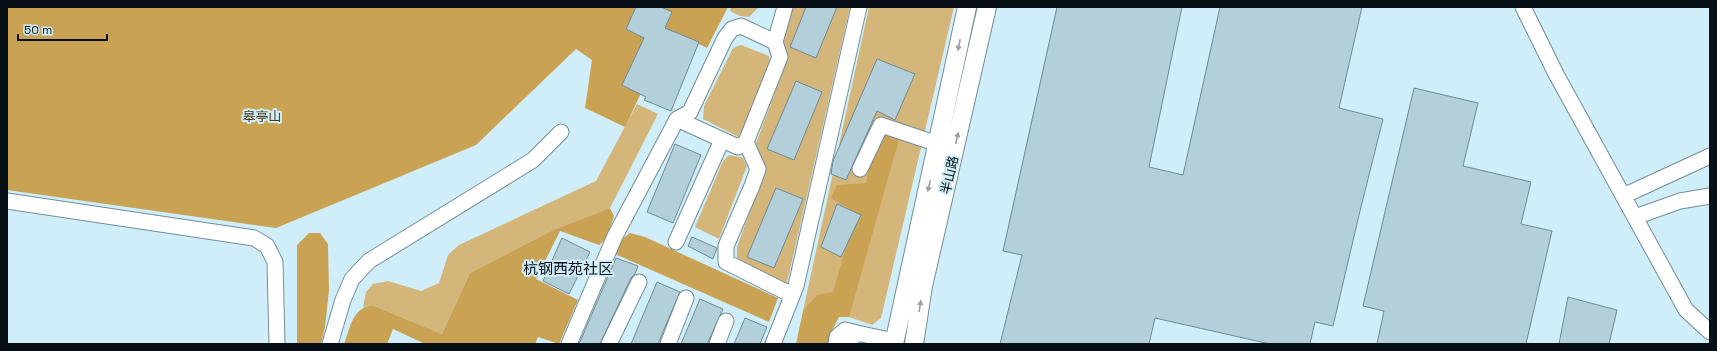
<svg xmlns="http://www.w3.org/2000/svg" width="1717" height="351" viewBox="0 0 1717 351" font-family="'Space Grotesk','Noto Sans SC',sans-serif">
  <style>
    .green { fill: #d4b57a }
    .forest { fill: #c9a254 }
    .building { fill: #b2cfda; stroke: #6f8a95 }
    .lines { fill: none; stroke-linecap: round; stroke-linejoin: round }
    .minor-casing { stroke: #728d98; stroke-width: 17 }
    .major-casing { stroke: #728d98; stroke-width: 20 }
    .minor { stroke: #fff; stroke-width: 15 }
    .major { stroke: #fff; stroke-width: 18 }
    .oneway { fill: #9b9fa1 }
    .labels { text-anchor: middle; stroke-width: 4; stroke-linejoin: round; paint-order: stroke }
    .park-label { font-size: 13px; fill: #4a3a18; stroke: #d0eefa }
    .street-label { font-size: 13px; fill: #061014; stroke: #d0eefa }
    .quarter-label { font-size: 15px; fill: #061014; stroke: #d0eefa }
  </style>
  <rect width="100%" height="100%" fill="#d0eefa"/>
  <!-- green -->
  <path class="green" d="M731,7H759L749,17L740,16L730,11Z
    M792,7H850L787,283L778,280L737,258V247L765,170L755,146L788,58L783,41Z
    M869,7H954L881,318L872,325L849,317H839L831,332L829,344H802L803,311Z
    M741,45L769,56L770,65L739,137L703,119L704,106L733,48Z
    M637,104L658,114L610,208L553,230L470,273L442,334L372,305L363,307L366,292L373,284L388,281L421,291L439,283L448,255L459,245L596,181Z
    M729,155L743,158L747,166L719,239L695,227L723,161Z"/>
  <!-- forest -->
  <path class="forest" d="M7,7H728L707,48L671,30L625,127L585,108L592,60L576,49L476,145L276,228L7,190Z
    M884,135L899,139L849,317H839L831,332L829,344H796L803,311L817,295L833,292L856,213L831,198L837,185L866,183L871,159Z
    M610,208L614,216L606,239L599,245L560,231L536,279L578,300L559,344L538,337L535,344H425L393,329L387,344H344C351,326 352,309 372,305L442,334L470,273L553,230Z
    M309,233H320L328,244L329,290L325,327L321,344H297V245Z
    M630,233L645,237L778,298L769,322L615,254L621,240Z"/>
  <!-- building -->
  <path class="building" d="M636,7H661L672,12L665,28L699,42L671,111L644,100L646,97L622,85L644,38L626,29Z
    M806,7H837L816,58L790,47Z
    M1057,7H1182L1149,167L1183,175L1220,7H1362L1339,108L1383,119L1359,215L1333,326L1315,322L1310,344H1270L1155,318L1149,344H1000L1022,255L1003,251Z
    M877,59L915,74L895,120L877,111L846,180L831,174L833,161Z
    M796,81L822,92L794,160L767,149Z
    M1414,88L1478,103L1463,166L1531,182L1521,224L1552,231L1526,344H1377L1384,311L1363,306Z
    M675,144L701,155L673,223L647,212Z
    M776,188L803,199L774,268L747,257Z
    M837,204L861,215L841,257L821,247Z
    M692,237L717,248L713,259L688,246Z
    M562,238L590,252L569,294L543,281Z
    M616,258L638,266L635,274L631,278L600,344H579Z
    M657,282L680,292L668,320L658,344H631Z
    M1568,297L1617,310L1609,344H1559Z
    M700,299L723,309L708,342V344H681Z
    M745,318L767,327L760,344H734Z"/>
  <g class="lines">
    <!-- minor casing -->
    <g class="minor-casing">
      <path id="minor" d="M1523,7L1556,74L1686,310L1710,332
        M677,119L738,147L746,142L780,57L775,42L785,7
        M746,142L758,169L752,186L726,246V262L792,295
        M860,169L881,125L938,144
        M1623,196L1710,156
        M7,201L254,238L267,246L275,262L277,344
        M1635,217L1680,201L1710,196
        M676,242L722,140
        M330,344L343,300L352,279L369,261L533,160L561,132
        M569,344L615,236L677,119L690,112L725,38L732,29L741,26L775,42
        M609,344L639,282
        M668,344L686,298
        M717,344L726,321
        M773,344L796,286L859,7
        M836,344L837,337L845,330L857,333
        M849,344L850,340L857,333L894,341"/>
    </g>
    <!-- major casing -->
    <g class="major-casing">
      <path id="major" d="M894,344L967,7
        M914,344L923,286L987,7"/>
    </g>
    <!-- minor -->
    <use href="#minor" class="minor"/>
    <!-- major -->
    <use href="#major" class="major"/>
  </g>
  <!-- one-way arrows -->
  <defs><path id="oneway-solid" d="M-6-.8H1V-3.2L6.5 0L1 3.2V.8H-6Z"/></defs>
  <g class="oneway">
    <use href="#oneway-solid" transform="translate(959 45) rotate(102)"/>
    <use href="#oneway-solid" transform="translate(957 138) rotate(-77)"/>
    <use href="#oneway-solid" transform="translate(929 186) rotate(103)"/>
    <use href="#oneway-solid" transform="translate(920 306) rotate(-81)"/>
  </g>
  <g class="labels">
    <!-- park labels -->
    <g class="park-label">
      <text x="262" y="121">皋亭山</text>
    </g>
    <!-- street labels -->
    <g class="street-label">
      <text transform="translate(949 175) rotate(-77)" y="5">半山路</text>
    </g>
    <!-- quarter labels -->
    <g class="quarter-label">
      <text x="568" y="274">杭钢西苑社区</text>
    </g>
  </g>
  <!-- border -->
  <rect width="1717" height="351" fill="none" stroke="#061014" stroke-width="16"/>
  <!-- scale -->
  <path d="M18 34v6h89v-6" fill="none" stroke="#061014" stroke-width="2"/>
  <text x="24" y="34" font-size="12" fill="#061014" stroke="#d0eefa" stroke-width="3" paint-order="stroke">50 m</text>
</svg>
